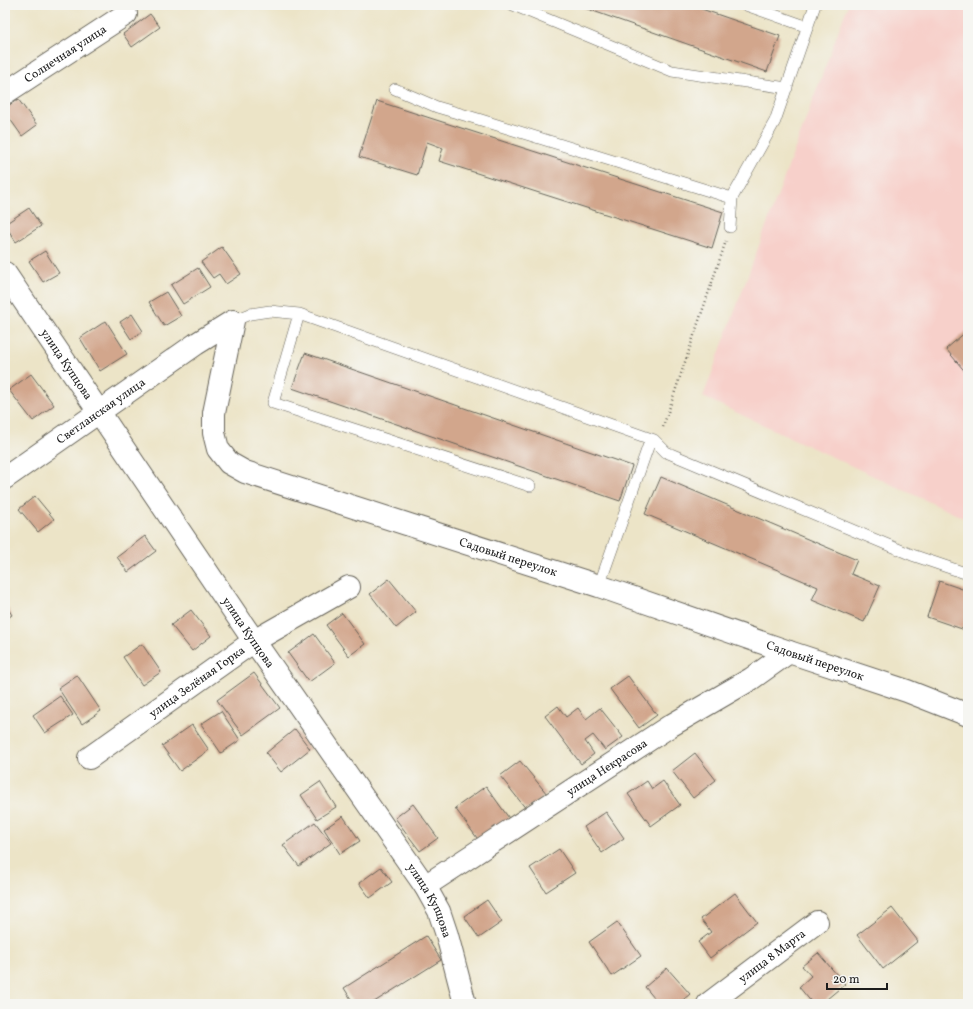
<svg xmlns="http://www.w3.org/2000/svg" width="973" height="1009" viewBox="0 0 973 1009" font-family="Vollkorn,serif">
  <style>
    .built { fill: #f7d0ca }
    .building { fill: #d2a68c }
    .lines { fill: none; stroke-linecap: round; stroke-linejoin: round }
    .lane-casing { stroke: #656258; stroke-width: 12 }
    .street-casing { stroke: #656258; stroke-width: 24 }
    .path { stroke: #656258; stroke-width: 2.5; stroke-dasharray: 1 3; stroke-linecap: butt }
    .lane { stroke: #fff; stroke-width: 11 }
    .street { stroke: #fff; stroke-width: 22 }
    .labels { text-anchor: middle; stroke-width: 3.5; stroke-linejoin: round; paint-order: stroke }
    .street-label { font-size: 12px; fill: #1c1c1c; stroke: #f6f6f2 }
  </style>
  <rect width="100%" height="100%" fill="#f6f6f2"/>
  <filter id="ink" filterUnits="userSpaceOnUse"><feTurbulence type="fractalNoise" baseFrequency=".025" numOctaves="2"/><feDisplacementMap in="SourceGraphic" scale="8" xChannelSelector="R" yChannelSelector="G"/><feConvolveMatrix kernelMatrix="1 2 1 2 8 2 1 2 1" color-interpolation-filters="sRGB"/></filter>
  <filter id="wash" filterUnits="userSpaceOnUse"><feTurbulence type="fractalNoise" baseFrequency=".012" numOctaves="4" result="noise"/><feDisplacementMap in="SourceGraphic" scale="16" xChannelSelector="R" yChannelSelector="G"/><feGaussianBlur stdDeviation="0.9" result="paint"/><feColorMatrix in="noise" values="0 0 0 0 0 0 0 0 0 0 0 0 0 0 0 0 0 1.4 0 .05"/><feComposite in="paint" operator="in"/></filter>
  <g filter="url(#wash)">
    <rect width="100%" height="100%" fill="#ece4c7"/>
    <!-- built -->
    <path class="built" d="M848,5H968V520L703,397Z"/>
    <g id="blocks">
      <!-- building -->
      <path class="building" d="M576,5H690L780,36L767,72Z
        M150,14L160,27L132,47L123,34Z
        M18,99L37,125L22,136L5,112V108Z
        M377,101L723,212L712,248L439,161L443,148L427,142L417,175L359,157Z
        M29,208L41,226L16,242L5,225V224Z
        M222,247L241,274L226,284L219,274L213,278L201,262Z
        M45,251L59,273L43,282L29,261Z
        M198,268L210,287L183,304L171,285Z
        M166,292L181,316L164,326L149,302Z
        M132,314L143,331L131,339L120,322Z
        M106,321L127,354L100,371L80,338Z
        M968,330V375L946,349Z
        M305,353L632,466L620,501L292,388Z
        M31,374L54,405L33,421L9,390Z
        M661,477L857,560L851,574L880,586L864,622L812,600L818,587L645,514Z
        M35,496L54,519L38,532L19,509Z
        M145,536L156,551L128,572L117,557Z
        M389,579L416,612L396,628L370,594Z
        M939,581L968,591V631L927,617Z
        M5,604L12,615L5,620Z
        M191,610L211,636L192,651L171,625Z
        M342,613L365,644L349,656L326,625Z
        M314,634L335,663L309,682L288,653Z
        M142,644L161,672L142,685L123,657Z
        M254,673L280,708L243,735L217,700Z
        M77,675L101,711L82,724L58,688Z
        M628,676L657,715L639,728L610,689Z
        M60,696L73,715L45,733L33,715Z
        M558,706L566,717L578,708L586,719L600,708L623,737L605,750L593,735L585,741L594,754L581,764L545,716Z
        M221,711L240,740L221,753L201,724Z
        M192,725L209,750L180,771L162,746Z
        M295,729L310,749L281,772L266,753Z
        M695,753L716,780L693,798L672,771Z
        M520,761L547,794L527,810L500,776Z
        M647,781L652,789L663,781L680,805L651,826L628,794Z
        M320,782L336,807L317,819L301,795Z
        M486,786L511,821L480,842L455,808Z
        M413,804L438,838L420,851L395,818Z
        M606,812L624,838L602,853L584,827Z
        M343,816L360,841L340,854L324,829Z
        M315,822L331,843L299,866L283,845Z
        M559,849L575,873L546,892L530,868Z
        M381,867L392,882L370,898L359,883Z
        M735,893L757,922L710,958L698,942L711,932L701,919Z
        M487,900L502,922L479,938L464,916Z
        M892,908L918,941L883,969L857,935Z
        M617,922L641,956L612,976L589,942Z
        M426,936L441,960L371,1004H354L344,988Z
        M818,953L845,984L821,1004H813L799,987L811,976L802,966Z
        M667,968L690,994L678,1004H659L645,987Z"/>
    </g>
  </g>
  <g filter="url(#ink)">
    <use href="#blocks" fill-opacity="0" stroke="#656258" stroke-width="1"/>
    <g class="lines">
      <!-- lane casing -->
      <g class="lane-casing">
        <path id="lane" d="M513,5L672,71L787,88
          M746,5L808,27
          M395,89L437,107L478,119L732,198
          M730,227L732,198L775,121L815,5
          M299,314L273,403L530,486
          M233,321L250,314L270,311L299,314L654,440
          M599,586L649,444L654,440L666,452L912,555L968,574"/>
      </g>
      <!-- street casing -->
      <g class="street-casing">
        <g id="street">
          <path id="s1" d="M5,93L126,14"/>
          <path id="s2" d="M5,273L254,641L425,886L439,911L447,935L465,1004"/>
          <path id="s3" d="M5,478L196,344L233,321L214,413V433L218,449L229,463L245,472L599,586L789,652L907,691L968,715"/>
          <path id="s4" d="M89,758L254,641L349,587"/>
          <path id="s5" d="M425,886L670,726L751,679L789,652"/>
          <path id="s6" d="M708,1004L817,922"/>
        </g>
      </g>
      <!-- path -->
      <path class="path" d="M663,427L726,241"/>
      <!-- lane -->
      <use href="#lane" class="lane"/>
      <!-- street -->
      <use href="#street" class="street"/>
    </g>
  </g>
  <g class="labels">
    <!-- street labels -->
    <g class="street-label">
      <text dy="4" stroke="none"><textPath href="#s1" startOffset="72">Солнечная улица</textPath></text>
      <text dy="4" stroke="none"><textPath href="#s2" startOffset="110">улица Купцова</textPath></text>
      <text dy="4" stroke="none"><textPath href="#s3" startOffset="117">Светланская улица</textPath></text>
      <text dy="4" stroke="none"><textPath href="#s3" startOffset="720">Садовый переулок</textPath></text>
      <text dy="4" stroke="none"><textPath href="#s2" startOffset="434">улица Купцова</textPath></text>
      <text dy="4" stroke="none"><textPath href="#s3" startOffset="1044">Садовый переулок</textPath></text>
      <text dy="4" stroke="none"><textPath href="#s4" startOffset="132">улица Зелёная Горка</textPath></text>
      <text dy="4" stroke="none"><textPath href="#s5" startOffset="217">улица Некрасова</textPath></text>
      <text dy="4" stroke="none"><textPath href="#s2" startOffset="758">улица Купцова</textPath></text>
      <text dy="4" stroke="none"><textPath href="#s6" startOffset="80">улица 8 Марта</textPath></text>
    </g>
  </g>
  <!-- margin -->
  <rect width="973" height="1009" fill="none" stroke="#f6f6f2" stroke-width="20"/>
  <!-- scale -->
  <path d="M827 983v6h60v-6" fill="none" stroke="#1c1c1c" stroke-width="2"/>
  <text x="833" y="983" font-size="12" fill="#1c1c1c" stroke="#f6f6f2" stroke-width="3" paint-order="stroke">20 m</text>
</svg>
